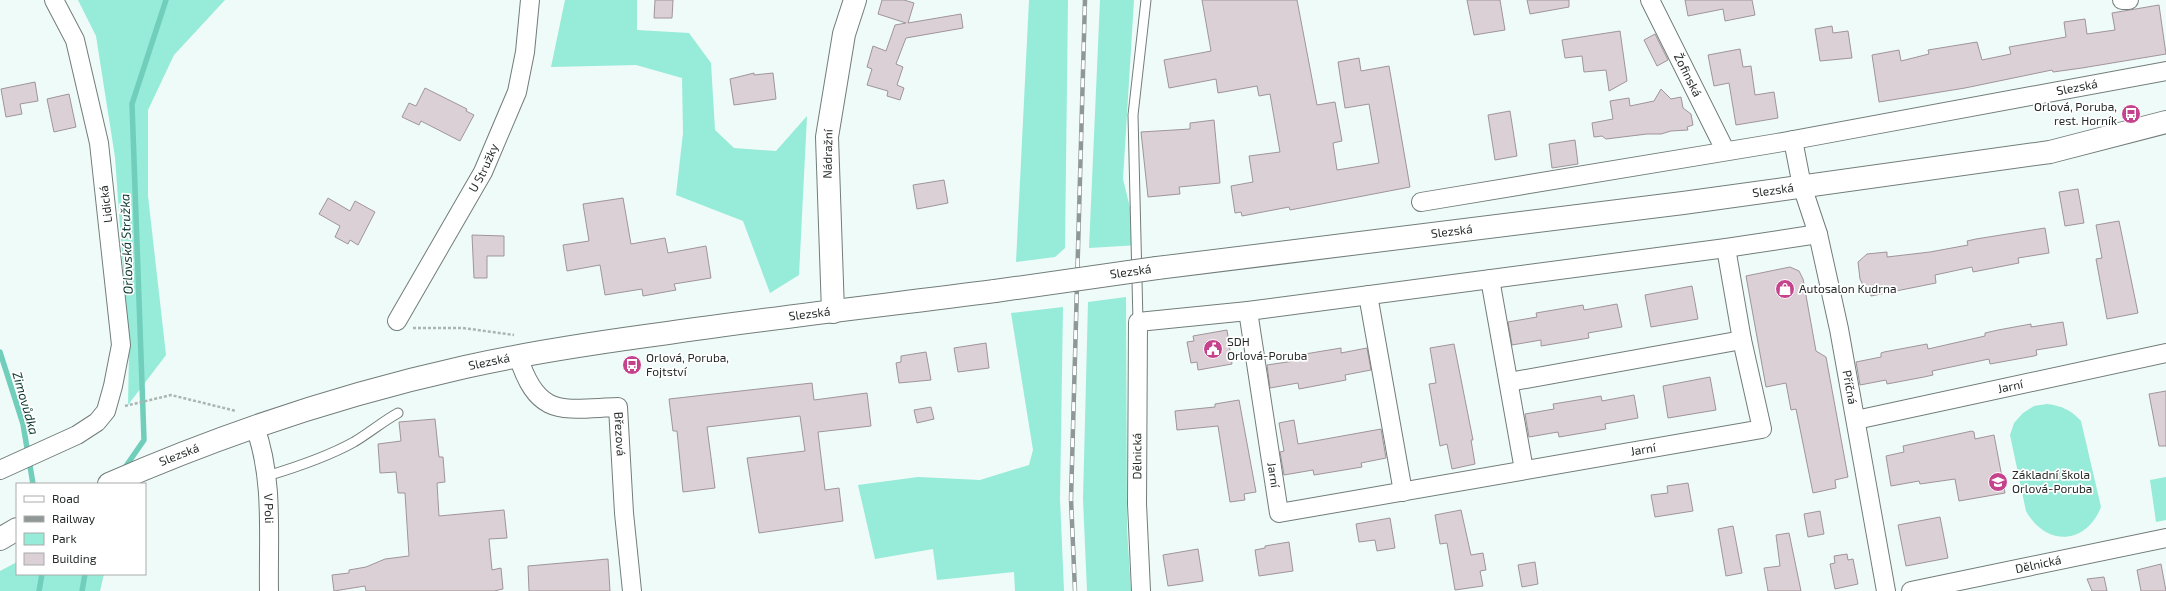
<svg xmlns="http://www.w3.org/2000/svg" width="2166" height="591" viewBox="0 0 2166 591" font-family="'Exo 2',sans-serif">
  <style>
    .green { fill: #97ebd9 }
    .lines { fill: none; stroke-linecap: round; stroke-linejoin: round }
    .stream { stroke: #70cebb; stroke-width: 5.5 }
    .building { fill: #dbd0d5; stroke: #a09599 }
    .lane-casing { stroke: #727d7a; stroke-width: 11 }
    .street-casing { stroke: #727d7a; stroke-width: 20 }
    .secondary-casing { stroke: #727d7a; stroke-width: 24 }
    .path { stroke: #abb5b2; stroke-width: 2.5; stroke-dasharray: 3 2; stroke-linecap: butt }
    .lane { stroke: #fff; stroke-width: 9 }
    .street { stroke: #fff; stroke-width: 18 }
    .secondary { stroke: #fff; stroke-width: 22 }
    .rail-casing { stroke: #8f9896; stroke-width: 4.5 }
    .rail { stroke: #fff; stroke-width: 3; stroke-dasharray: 9; stroke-linecap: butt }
    .secondary-bridge-casing { stroke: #727d7a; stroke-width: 24; stroke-linecap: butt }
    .secondary-bridge { stroke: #fff; stroke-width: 22 }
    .labels { text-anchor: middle; stroke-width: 3.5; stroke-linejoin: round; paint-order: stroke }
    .street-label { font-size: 12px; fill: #272c2a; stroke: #fff }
    .poi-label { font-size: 12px; fill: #272c2a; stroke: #fff; text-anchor: start }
    .water-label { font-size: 13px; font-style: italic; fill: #09372f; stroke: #fff }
  </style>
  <rect width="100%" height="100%" fill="#eefbf8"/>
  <!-- green -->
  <path class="green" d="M78,0H225L174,55L148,110V196L166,355L128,405L129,353L115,157L96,36Z
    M565,0H637V30L689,33L711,63L715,130L734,148L776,151L807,116L799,275L770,293L743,221L676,195L683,133L682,78L636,65L551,67Z
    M1029,0H1068L1065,248L1055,257L1016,262Z
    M1100,0H1134L1123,179L1139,245L1089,248Z
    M1126,297L1127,529L1131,591H1087L1083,499L1088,302Z
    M1063,307L1060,499L1064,591H1015L1014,572L937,580L933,549L875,559L858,485L918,477L980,480L1029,465L1033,450L1011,313Z
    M2047,404C2062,406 2071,410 2081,421L2101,507C2086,545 2046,547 2026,511L2010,435L2014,423L2023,413L2034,406Z
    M2166,477V520L2156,522L2150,480Z
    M17,562V574H104L100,591H0V571Z"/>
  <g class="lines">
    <!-- stream -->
    <path class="stream" d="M0,352L23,424L33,484
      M124,469L144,440L132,104L166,0
      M39,591L42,574
      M82,591L85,574"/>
  </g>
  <!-- building -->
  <path class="building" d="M655,0H673L672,18H654Z
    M882,0H904L914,3L908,23L961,14L963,28L906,38L896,64L903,67L897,85L904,88L900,100L887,96L888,91L867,85L872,69L867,67L873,46L886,51L895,25L906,23L878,14Z
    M1202,0H1297L1317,105L1335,102L1342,141L1333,143L1337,170L1379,163L1369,104L1345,108L1338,62L1359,58L1361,71L1389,66L1410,187L1290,210L1289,207L1242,216L1241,212L1235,213L1231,186L1253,182L1249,156L1280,152L1270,94L1259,96L1257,86L1218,93L1216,79L1169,88L1164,60L1211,51Z
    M1467,0H1500L1505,30L1474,35Z
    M1527,0H1569V7L1530,14Z
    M1685,0H1752L1755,15L1725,21L1723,9L1688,16Z
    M2159,5L2166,54L2082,68L2053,72L2052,70L1965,88L1879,102L1872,55L1899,50L1901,61L1929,54L1928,50L1977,42L1982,60L2011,54L2009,47L2066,37L2064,22L2085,19L2087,34L2115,30L2112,13Z
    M1832,26L1833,33L1848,31L1852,58L1820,61L1815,29Z
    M1620,31L1627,81L1609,91L1606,70L1584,72L1582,56L1565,58L1562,40Z
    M1655,34L1668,60L1657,66L1644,40Z
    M1740,49L1743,67L1751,66L1755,95L1774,92L1778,118L1736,125L1729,83L1714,86L1708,55Z
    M754,73V75L773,73L776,99L734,105L730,79Z
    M35,82L38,101L20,104L22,114L6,117L1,89Z
    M425,88L467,109L466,111L474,115L460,141L421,121L419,125L402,117L409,103L416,106Z
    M1661,89L1671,99L1681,97L1683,108L1691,114L1693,125L1687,127L1688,130L1671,131L1661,134H1647L1606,139L1602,136L1594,137L1592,123L1613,119L1610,101L1629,98L1630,106L1654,101Z
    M69,94L76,127L54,132L47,99Z
    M1510,111L1517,156L1495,160L1488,115Z
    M1214,120L1220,183L1179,187L1180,194L1148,197L1141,132L1190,129V123Z
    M1575,140L1578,164L1552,168L1549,144Z
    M944,180L948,203L917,209L913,185Z
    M2078,189L2084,223L2065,226L2059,192Z
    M328,198L350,211L355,201L375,212L358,245L350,240L348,244L335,237L340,226L319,214Z
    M623,198L631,244L665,238L668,253L706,246L711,278L674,284L676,290L643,296L642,289L605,295L600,265L567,271L563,245L589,241L583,204Z
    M2119,221L2138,313L2107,319L2096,259L2102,258L2096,225Z
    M2045,228L2049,253L2018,258L2019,263L1973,272L1972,267L1935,275L1936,283L1871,296L1870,292L1867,293L1860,279L1858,262L1867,254L1887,252V257L1930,252L1968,245L1967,241L1976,239Z
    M472,235L504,236V256H487V278H474Z
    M1790,267L1799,271L1803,279L1816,351L1826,357L1848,477L1835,480L1836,488L1813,493L1796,409L1791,410L1786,383L1766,387L1746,276Z
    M1692,286L1698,319L1651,327L1645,295Z
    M1617,304L1622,327L1588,333L1589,338L1541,346V340L1512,345L1508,322L1537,317L1536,313L1583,305L1584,310Z
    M2063,322L2067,345L2036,350L2037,355L2034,356L1990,364L1989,359L1932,371L1933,375L1924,377L1887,384L1886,380L1860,385L1856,362L1881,357V353L1884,352L1927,344L1928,349L1985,336V333L1998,330L2031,324V327Z
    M1227,330L1232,364L1198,370L1197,362L1191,363L1187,342L1194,341L1193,336Z
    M986,343L989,368L958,372L954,348Z
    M1454,344L1473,440H1471L1475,464L1452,469L1447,444L1440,446L1429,384L1436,383L1430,348Z
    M1341,348V353L1367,348L1371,370L1345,375L1346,380L1299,389L1298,383L1270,388L1267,365L1294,361L1293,356Z
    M926,352L931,380L899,383L896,363L901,362V356Z
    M1710,377L1716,410L1668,418L1663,386Z
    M812,383L814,400L867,393L871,426L818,432L825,490L839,488L843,521L759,533L747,458L805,451L800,416L707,427L715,488L683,492L677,431H673L669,399Z
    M2166,391V446H2159L2149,394Z
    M1634,395L1638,418L1605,424L1606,429L1559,437L1558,432L1529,437L1525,414L1554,409L1553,404L1584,399L1601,396L1602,401Z
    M1239,400L1256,492L1244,494L1245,500L1230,502L1218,426L1177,430L1175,411L1215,407V404Z
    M931,407L934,419L917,423L914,410Z
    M435,419L439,457H443L445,482L437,483L439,516L504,510L507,538L489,539L492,570L501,568L503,589L494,591H366L365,586L334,591L332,575L349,573V570L366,567L385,559L409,556L405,493H398L396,472L380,473L378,444L401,441L399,422Z
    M1294,420L1298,444L1381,429L1386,458L1361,463L1362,467L1314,475L1313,470L1284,475L1280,452L1284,451L1279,423Z
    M1972,431L1974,432L1975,439L1994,435L2005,493L1959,501L1955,479L1920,484L1919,481L1891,486L1886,456L1904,452L1903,446Z
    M1688,483L1693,511L1655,517L1651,495L1668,493L1667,486Z
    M1461,510L1471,555L1483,553L1486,570L1480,571L1483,586L1455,590L1447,543L1440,544L1435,515Z
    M1820,511L1824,534L1808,537L1804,514Z
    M1940,517L1948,558L1906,566L1898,525Z
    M1390,518L1395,548L1377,551L1375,540L1359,542L1356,524Z
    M1733,526L1742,573L1726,576L1718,529Z
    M1789,533L1801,591H1768L1764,568L1780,566L1776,535Z
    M1289,542L1293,571L1259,576L1255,550L1265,548V546Z
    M1198,549L1203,581L1168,586L1163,555Z
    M1847,554L1848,560L1853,559L1858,584L1835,589L1830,564L1835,563L1834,556Z
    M608,559L610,591H529L528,566Z
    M1535,562L1538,584L1522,587L1518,565Z
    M2161,564L2166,591H2141L2137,570Z
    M2104,577L2107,591H2092L2087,579Z"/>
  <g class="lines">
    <!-- lane casing -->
    <g class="lane-casing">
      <path id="lane" d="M1138,322L1133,115L1146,0
        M267,476C297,467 327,457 354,442C369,433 382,422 398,413"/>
    </g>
    <!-- street casing -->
    <g class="street-casing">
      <g id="street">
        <path id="s1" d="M1650,0L1725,150"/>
        <path d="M2122,0H2129"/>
        <path id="s2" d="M1793,140L1802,186L1818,234L1839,329L1886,591"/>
        <path id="s3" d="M1421,202L1777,143L2166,71"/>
        <path d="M1490,279L1524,470"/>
        <path d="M1368,295L1403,492"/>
        <path id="s4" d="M1248,311L1279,513L1762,429L1742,340L1726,248"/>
        <path id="s5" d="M397,321L483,172L517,92L525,52L530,0"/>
        <path id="s6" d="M518,356C538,419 562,409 618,407L624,513L632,591"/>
        <path d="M1509,382L1742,340"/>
        <path id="s7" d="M1856,420L2166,353"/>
        <path id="s8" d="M255,427C274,479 268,536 269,591"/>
        <path d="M0,470L77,435L97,422L106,411L113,386L121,345L99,143L75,40L54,0"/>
        <path id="s9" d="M1141,591L1137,504L1138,322L1248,311L1726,248L1818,234"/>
        <path id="s10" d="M1911,591L2166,538"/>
      </g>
    </g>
    <!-- secondary casing -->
    <g class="secondary-casing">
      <g id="secondary">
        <path id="s11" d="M1157,268L1683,203L2050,152L2166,122"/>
        <path d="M833,312L827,137L844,34L855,0"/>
        <path id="s12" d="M109,484C223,434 344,394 465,367C532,352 600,342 668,333C777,317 886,305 995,291"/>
        <path d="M0,539L17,529"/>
      </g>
    </g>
    <!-- path -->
    <path class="path" d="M413,328H463L514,335
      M125,406L171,395L236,411"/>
    <!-- lane -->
    <use href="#lane" class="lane"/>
    <!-- street -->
    <use href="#street" class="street"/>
    <!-- secondary -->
    <use href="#secondary" class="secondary"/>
    <!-- rail casing -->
    <g class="rail-casing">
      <path id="rail" d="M1075,591L1071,499L1085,0"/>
    </g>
    <!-- rail -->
    <use href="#rail" class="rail"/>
    <!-- secondary-bridge casing -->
    <g class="secondary-bridge-casing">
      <g id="secondary-bridge">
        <path id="s13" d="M995,291L1157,268"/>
      </g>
    </g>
    <!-- secondary-bridge -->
    <use href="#secondary-bridge" class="secondary-bridge"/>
  </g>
  <!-- icons -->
  <defs>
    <g id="bus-disc" transform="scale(1)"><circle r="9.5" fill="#c5438c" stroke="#fff"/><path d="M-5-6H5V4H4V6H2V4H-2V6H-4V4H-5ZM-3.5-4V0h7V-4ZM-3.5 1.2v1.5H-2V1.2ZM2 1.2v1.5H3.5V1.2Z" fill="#fff"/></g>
    <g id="shop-disc" transform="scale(1)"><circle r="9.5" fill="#c5438c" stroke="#fff"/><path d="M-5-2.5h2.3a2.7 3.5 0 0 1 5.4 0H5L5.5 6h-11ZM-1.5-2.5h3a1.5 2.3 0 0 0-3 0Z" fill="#fff"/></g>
    <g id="civic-disc" transform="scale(1)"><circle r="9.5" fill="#c5438c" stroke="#fff"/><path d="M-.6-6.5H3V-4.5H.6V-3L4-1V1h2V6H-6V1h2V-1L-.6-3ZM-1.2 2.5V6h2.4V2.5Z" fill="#fff"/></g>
    <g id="school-disc" transform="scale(1)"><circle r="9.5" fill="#c5438c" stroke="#fff"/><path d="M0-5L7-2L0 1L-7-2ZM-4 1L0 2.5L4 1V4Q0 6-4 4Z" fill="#fff"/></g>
  </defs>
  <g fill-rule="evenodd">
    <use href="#bus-disc" x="2131" y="114"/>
    <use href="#shop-disc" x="1785" y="289"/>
    <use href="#civic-disc" x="1213" y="349"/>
    <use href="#bus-disc" x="632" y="365"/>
    <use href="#school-disc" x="1998" y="482"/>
  </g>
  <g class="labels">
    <!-- street labels -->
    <g class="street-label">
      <text dy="4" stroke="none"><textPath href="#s1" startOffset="84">Žofinská</textPath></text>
      <text dy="4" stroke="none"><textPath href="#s3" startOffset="666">Slezská</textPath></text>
      <text transform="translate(828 154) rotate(-89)" y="4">Nádražní</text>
      <text dy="4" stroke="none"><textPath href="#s5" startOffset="176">U Stružky</textPath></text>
      <text dy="4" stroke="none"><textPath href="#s11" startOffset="621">Slezská</textPath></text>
      <text transform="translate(106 204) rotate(-97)" y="4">Lidická</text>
      <text dy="4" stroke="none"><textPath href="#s11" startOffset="297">Slezská</textPath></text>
      <text dy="4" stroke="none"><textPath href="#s13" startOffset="137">Slezská</textPath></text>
      <text dy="4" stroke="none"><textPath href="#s12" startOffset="724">Slezská</textPath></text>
      <text dy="4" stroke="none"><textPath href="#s12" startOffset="400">Slezská</textPath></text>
      <text dy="4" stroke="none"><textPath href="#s2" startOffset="254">Příčná</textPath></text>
      <text dy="4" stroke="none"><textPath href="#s7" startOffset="158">Jarní</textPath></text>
      <text dy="4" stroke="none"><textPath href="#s6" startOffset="155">Březová</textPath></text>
      <text dy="4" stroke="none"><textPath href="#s4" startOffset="574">Jarní</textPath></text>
      <text dy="4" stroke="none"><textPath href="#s12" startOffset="76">Slezská</textPath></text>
      <text dy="4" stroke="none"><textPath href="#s9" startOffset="135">Dělnická</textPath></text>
      <text dy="4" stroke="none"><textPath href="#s4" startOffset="166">Jarní</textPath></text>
      <text dy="4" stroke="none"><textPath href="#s8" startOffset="83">V Poli</textPath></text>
      <text dy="4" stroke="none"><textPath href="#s10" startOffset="130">Dělnická</textPath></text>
    </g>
    <!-- poi labels -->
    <g class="poi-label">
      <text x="2117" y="111" text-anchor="end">Orlová, Poruba,<tspan x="2117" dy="14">rest. Horník</tspan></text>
      <text x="1799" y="293">Autosalon Kudrna</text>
      <text x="1227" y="346">SDH<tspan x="1227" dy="14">Orlová-Poruba</tspan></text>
      <text x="646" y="362">Orlová, Poruba,<tspan x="646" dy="14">Fojtství</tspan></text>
      <text x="2012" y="479">Základní škola<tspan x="2012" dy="14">Orlová-Poruba</tspan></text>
    </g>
    <!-- water labels -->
    <g class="water-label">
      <text transform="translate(126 244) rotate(-92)" y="5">Orlovská Stružka</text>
      <text transform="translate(26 403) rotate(74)" y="5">Zimovůdka</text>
    </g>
  </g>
  <!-- legend -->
  <rect x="16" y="483" width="130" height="92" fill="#ffffff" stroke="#a9abaa"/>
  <rect x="24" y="496" width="20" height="6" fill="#ffffff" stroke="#a9abaa"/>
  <text x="52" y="503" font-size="12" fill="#272c2a">Road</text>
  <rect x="24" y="516" width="20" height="6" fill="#8f9896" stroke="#a9abaa"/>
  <text x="52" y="523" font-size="12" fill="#272c2a">Railway</text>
  <rect x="24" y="533" width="20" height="12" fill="#97ebd9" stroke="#a9abaa"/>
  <text x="52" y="543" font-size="12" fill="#272c2a">Park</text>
  <rect x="24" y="553" width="20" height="12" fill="#dbd0d5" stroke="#a9abaa"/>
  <text x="52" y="563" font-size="12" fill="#272c2a">Building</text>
</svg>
